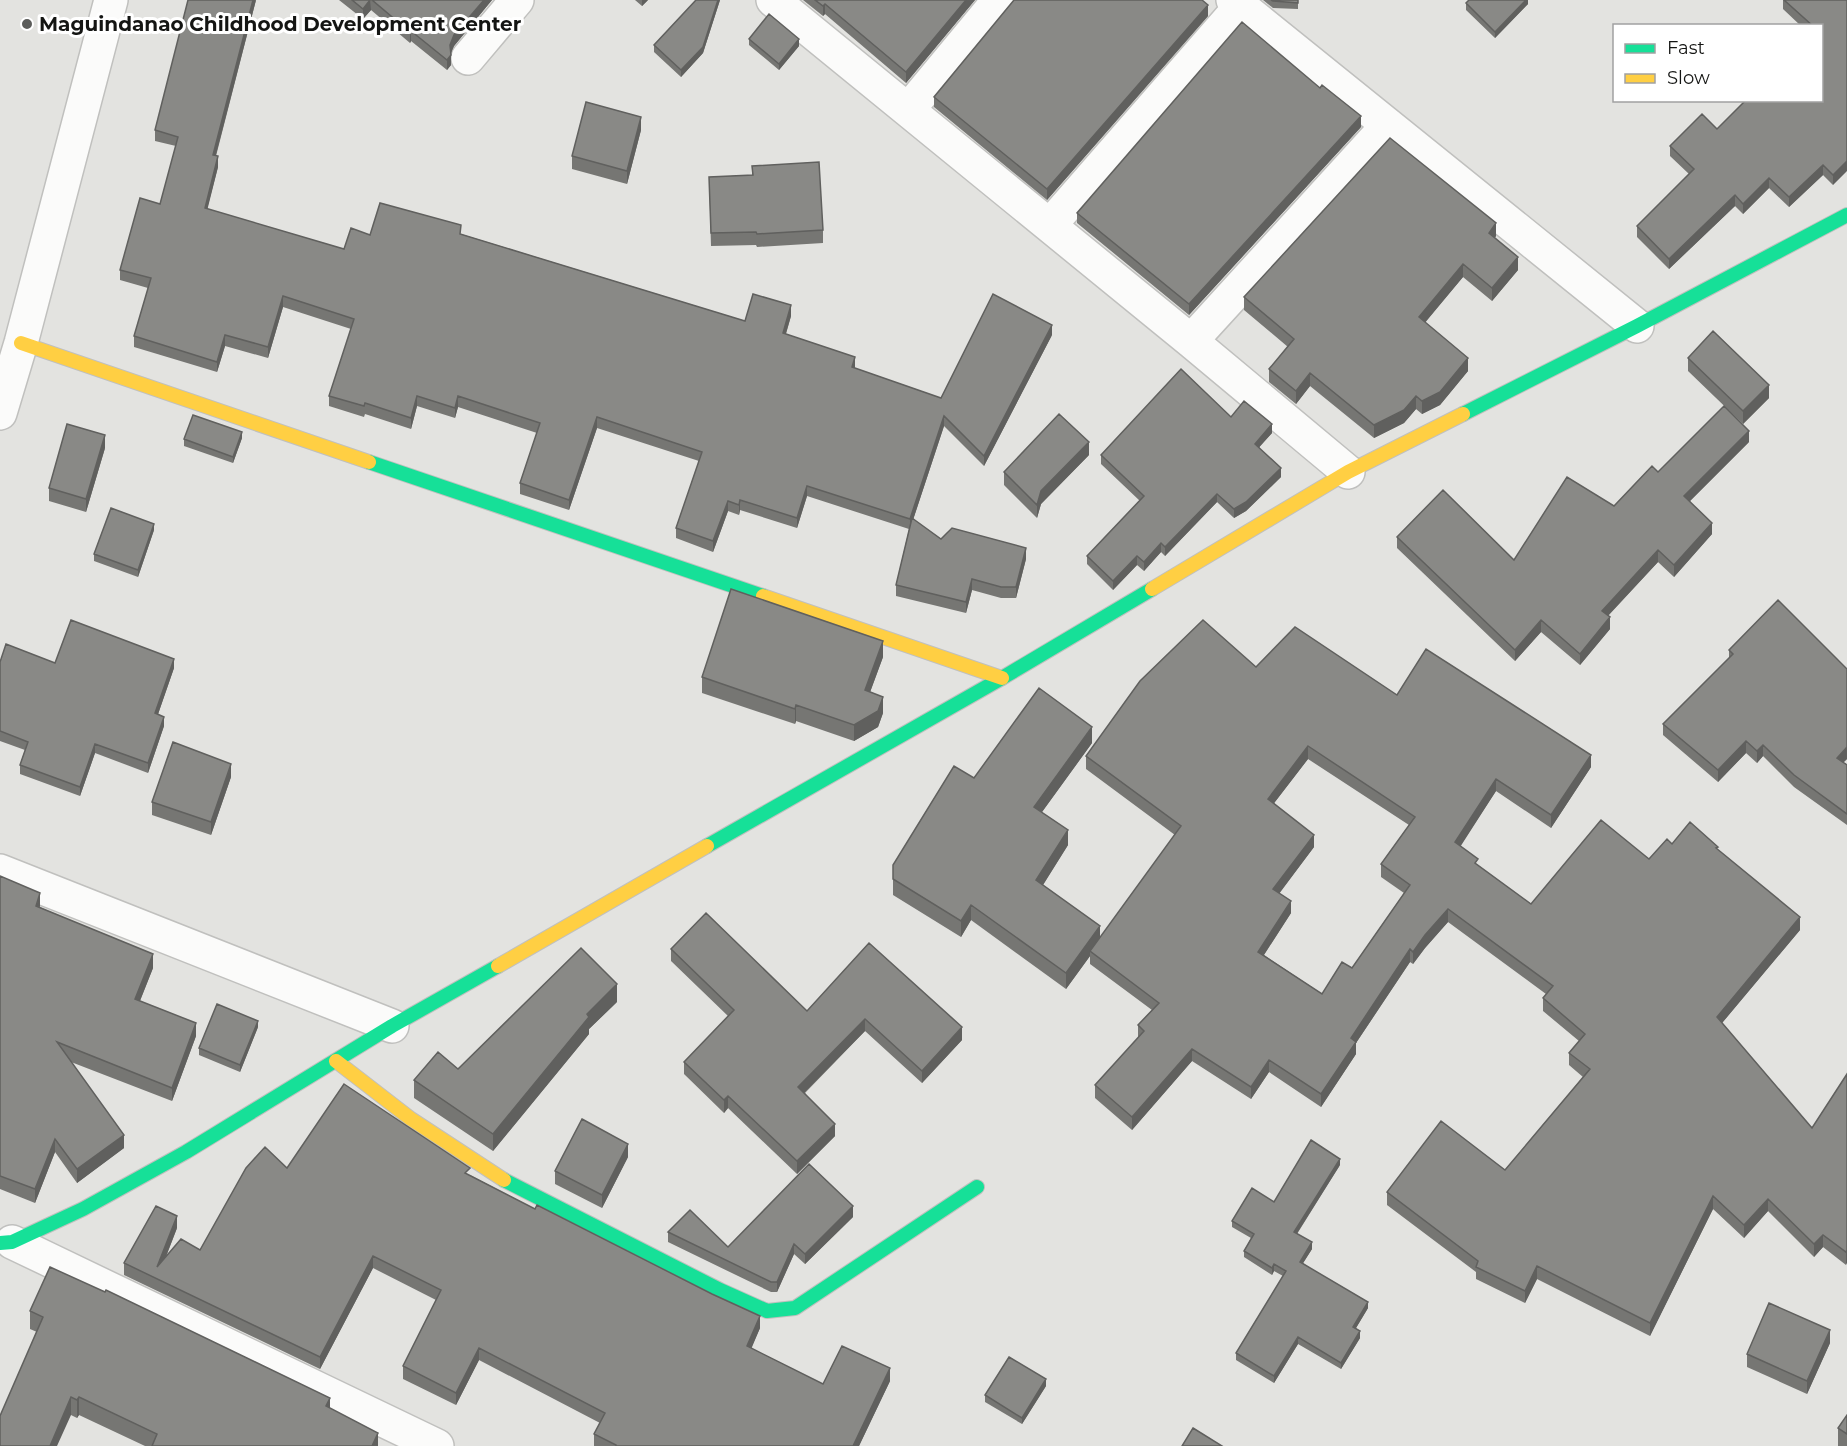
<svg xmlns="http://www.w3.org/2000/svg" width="1847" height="1446" viewBox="0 0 1847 1446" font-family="Montserrat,sans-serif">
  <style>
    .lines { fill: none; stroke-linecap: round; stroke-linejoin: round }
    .street-casing { stroke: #c0c0be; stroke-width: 36 }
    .fast-casing { stroke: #c0c0be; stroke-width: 16 }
    .slow-casing { stroke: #c0c0be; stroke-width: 16 }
    .street { stroke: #fbfbfa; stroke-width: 33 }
    .fast { stroke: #16e098; stroke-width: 14 }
    .slow { stroke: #ffcf43; stroke-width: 14 }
    .wall { fill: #767673; fill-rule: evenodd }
    .shaded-wall { fill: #60605e }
    .building { fill: #898986; stroke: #60605e; stroke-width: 1.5; fill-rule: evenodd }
    .poi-dot { fill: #5c5d5b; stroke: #fff; stroke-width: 2 }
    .labels { text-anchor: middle; stroke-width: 6; stroke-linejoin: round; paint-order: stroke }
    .poi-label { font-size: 20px; font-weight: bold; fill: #141513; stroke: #fff; text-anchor: start }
  </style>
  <rect width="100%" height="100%" fill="#e3e3e0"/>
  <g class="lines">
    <!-- street casing -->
    <g class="street-casing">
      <path id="street" d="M773,0L1191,341L1348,472
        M1233,0L1637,326
        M468,58L517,0
        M908,110L999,0
        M1050,225L1241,6
        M1191,341L1388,125
        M0,413L21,343L111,0
        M0,871L392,1026
        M12,1242L437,1446"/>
    </g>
    <!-- fast casing -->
    <g class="fast-casing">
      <path id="fast" d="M1463,414L1637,326L1847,215
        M369,462L763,596
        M707,846L1002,678L1152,589
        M504,1180L720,1290L767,1311L795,1308L977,1187
        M0,1243L12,1242L83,1209L186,1152L392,1026L498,966"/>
    </g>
    <!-- slow casing -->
    <g class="slow-casing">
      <path id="slow" d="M21,343L369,462
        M1152,589L1348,472L1463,414
        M763,596L1002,678
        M498,966L707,846
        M336,1061L411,1119L504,1180"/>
    </g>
    <!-- street -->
    <use href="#street" class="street"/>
    <!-- fast -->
    <use href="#fast" class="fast"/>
    <!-- slow -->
    <use href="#slow" class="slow"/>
  </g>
  <!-- wall -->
  <path class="wall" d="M256,0L216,156L218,167L207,209L344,249L370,235L461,234L745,321L791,316L786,334L855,368L941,398L1052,335L984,466L944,426L913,520L941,539L1026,559L1016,598H1001L972,590L966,613L896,596V585L909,529L807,496L797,528L740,510L739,515L728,511L713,552L676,538V528L699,461L597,428L569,510L520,494V483L537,433L458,407L455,418L417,406L411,429L365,414L364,417L329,406V396L351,329L283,307L268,358L225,346L217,372L134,347V336L148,288L120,280V270L160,204L176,146L155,141V130Z
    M339,0H492L454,46L451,53V65L447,70L411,41L410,43L371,10L363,19Z
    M635,0H648L642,6Z
    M696,0H720L703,53L681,77L654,52V45Z
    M803,0H975L906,83L825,14L823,16Z
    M1263,0H1298V9L1273,8Z
    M1528,0V4L1495,38L1466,10V3Z
    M1783,0H1847L1833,185L1823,175L1789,207L1769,188L1743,214L1735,206L1669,269L1637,237V226L1689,174L1670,156V146L1717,129L1821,26H1801L1783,9Z
    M1208,16L1047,200L934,107V97Z
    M749,39L799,46L779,70L749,45Z
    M1361,127L1189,315L1077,223V213Z
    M641,130L627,184L572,169V156Z
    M752,166L823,230V243L757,247L756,245L711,246L709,177L752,175Z
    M1496,236L1495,238L1518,270L1492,301L1463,277L1425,322L1468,371L1440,405L1422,414L1416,409L1404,423L1374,438L1310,386L1296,404L1269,382V369L1288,347L1244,310V297Z
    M1688,358L1769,398L1743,424L1688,371Z
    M1231,417L1272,433L1259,447L1281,477L1246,511L1234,518L1217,502L1165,556L1161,552L1144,571L1137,565L1113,590L1087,564V556L1140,501L1101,464V455Z
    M242,438L233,463L184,446V439Z
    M1749,442L1690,501L1712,534L1674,577L1658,562L1608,616L1610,629L1580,665L1541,632L1515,661L1397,548V537L1514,560L1614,506L1658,472Z
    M105,448L86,512L49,501V488Z
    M1089,455L1041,504L1037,518L1004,485V472Z
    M154,530L138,577L94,561V554Z
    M1729,650L1847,759L1843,762L1847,765V825L1794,787L1763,756L1757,763L1746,753L1718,782L1663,735V724L1729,659Z
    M883,657L870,692L883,713L878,727L854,741L796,721L795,724L702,693V677Z
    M0,662L55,663L174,668L158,714L164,726L148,773L95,753L80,796L20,774V765L25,750L0,741Z
    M1256,667L1397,695L1591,767L1551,828L1496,791L1460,846L1478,866L1531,904L1649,859L1672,844L1718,850L1800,930L1722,1023L1812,1128L1847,1074L1846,1265L1823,1247L1814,1257L1768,1211L1744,1238L1713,1209L1650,1336L1537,1279L1525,1303L1476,1279V1272L1387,1205V1192L1505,1170L1583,1077L1569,1065V1053L1579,1041L1543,1011V998L1546,994L1448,922L1425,948L1413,964L1410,962L1356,1043V1054L1321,1107L1269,1072L1251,1099L1192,1061L1132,1130L1095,1098V1085L1138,1038V1025L1152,1010L1090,964V956L1066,989L971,920L961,937L893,895V865L974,778L1092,743L1042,812L1068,845L1043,885L1100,938L1175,835L1086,769V756ZM1308,759L1409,825L1381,864V877L1404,893L1352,968L1322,994L1264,955L1291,913L1279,893L1314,847L1274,803Z
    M231,777L211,835L152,815V802Z
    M0,876L40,907L153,968L140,1001L196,1036L172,1101L71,1062L124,1148L77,1183L55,1152L35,1203L0,1189Z
    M869,943L962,1040L922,1083L865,1031L805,1093L835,1136L797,1174L728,1108L724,1113L684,1074V1062L728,1016L671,961V949L807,1011Z
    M617,1002L589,1029V1034L493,1151L414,1098V1080L458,1069Z
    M258,1027L240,1072L199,1055V1048Z
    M628,1157L602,1208L555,1184V1171Z
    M1340,1165L1297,1234L1312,1249L1303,1263L1368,1308L1356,1328L1360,1338L1341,1369L1298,1344L1274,1383L1236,1360V1353L1283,1276L1274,1271L1272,1275L1244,1257V1251L1251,1238L1232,1227V1221L1274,1202Z
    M287,1168L470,1175L760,1328L751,1348L823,1384L890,1381L859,1446H594V1434L600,1423L479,1360L456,1405L403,1379V1366L436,1300L373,1268L320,1369L124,1275V1263L177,1228L166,1257L200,1250Z
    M853,1217L805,1264L794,1254L777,1292H771L668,1242V1232L728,1247Z
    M30,1311L330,1408L378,1446H145L79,1415L77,1418L71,1415L37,1332L30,1329Z
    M1830,1343L1807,1394L1747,1367V1354Z
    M1046,1386L1022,1424L985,1402V1395Z
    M1847,1415V1446H1838V1428Z"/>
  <!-- shaded-wall -->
  <path class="shaded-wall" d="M253,0H256L213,166V155Z
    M370,0L371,10L363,19V9Z
    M484,0H492L454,46L450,55V45L454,35Z
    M642,0H648L642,6Z
    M718,0H720L703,53L681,77V70Z
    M966,0H975L906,83V72Z
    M1526,0H1528V4L1495,38V32Z
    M825,4V14L823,16V6Z
    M1208,5V16L1047,200V189Z
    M411,31V41L410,43V32Z
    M799,39V46L779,70V64Z
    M451,55V65L447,70V60Z
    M1361,116V127L1189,315V304Z
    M641,117V130L627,184V171Z
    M218,156V167L205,219V208Z
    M1847,161V171L1833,185V175Z
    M1823,165V175L1789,207V197Z
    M1769,178V188L1743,214V204Z
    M1735,195V206L1669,269V259Z
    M1496,223V236L1489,246V233Z
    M1518,257V270L1492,301V288Z
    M1463,264V277L1419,330V317Z
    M283,296V307L268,358V347Z
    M791,305V316L783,343V333Z
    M1052,325V335L984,466V456Z
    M225,335V346L217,372V362Z
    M855,357V368L852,367Z
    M1468,358V371L1440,405L1422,414V401Z
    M1310,373V386L1296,404V391Z
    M1769,385V398L1743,424V411Z
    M417,396V406L411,429V418Z
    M458,396V407L455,418V408Z
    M1416,396V409L1404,423L1374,438V425Z
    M944,416V426L910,529V519Z
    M597,417V428L569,510V500Z
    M1272,424V433L1255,452V444Z
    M1749,431V442L1684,507V496Z
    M242,432V438L233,463V457Z
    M105,435V448L86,512V499Z
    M1089,442V455L1041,504L1037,518V505L1041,491Z
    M1281,468V477L1246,511L1234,518V509Z
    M807,486V496L797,528V518Z
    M1217,494V502L1165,556V547Z
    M740,500V510L739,515V505Z
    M728,501V511L713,552V541Z
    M1712,523V534L1674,577V565Z
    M154,524V530L138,577V570Z
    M1161,543V552L1144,571V562Z
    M1026,548V559L1016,598V587Z
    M1658,550V562L1602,622V611Z
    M1137,556V565L1113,590V581Z
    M972,579V590L966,613V602Z
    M1610,617V629L1580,665V654Z
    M1541,620V632L1515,661V650Z
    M883,641V657L865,706V690Z
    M174,659V668L155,723V713Z
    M883,697V713L878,727L854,741V725Z
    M796,705V721L795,724V709Z
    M164,717V726L148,773V763Z
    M1092,727V743L1034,823V807Z
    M1746,741V753L1718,782V770Z
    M95,744V753L80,796V787Z
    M1763,745V756L1757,763V751Z
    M1308,746V759L1268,811V799Z
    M1847,747V759L1837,769V758Z
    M1591,755V767L1551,828V815Z
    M231,764V777L211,835V822Z
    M1496,779V791L1455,855V842Z
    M1068,830V845L1036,896V880Z
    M1314,835V847L1273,902V889Z
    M40,893V907L36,906Z
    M1291,901V913L1258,964V952Z
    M971,905V920L961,937V921Z
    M1448,909V922L1425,948L1413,964V952L1425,935Z
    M1800,917V930L1717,1029V1017Z
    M1100,926V942L1090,951V956L1066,989V973Z
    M1410,949V962L1356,1043V1054L1321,1107V1094L1351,1038Z
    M153,954V968L135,1013V999Z
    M617,984V1002L589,1029V1034L493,1151V1134L587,1014Z
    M865,1019V1031L798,1099V1087Z
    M258,1021V1027L240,1072V1065Z
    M196,1023V1036L172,1101V1088Z
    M962,1027V1040L922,1083V1071Z
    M1192,1049V1061L1132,1130V1117Z
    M1269,1060V1072L1251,1099V1087Z
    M728,1096V1108L724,1113V1100Z
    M835,1124V1136L797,1174V1161Z
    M124,1135V1148L77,1183V1169Z
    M55,1139V1152L35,1203V1189Z
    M628,1144V1157L602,1208V1195Z
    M1340,1159V1165L1294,1238V1232Z
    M1713,1196V1209L1650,1336V1323Z
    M1768,1199V1211L1744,1238V1225Z
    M853,1206V1217L805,1264V1254Z
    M177,1216V1228L157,1279V1267Z
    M1823,1235V1247L1814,1257V1244Z
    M1312,1242V1249L1300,1268V1262Z
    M794,1244V1254L777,1292V1282Z
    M1847,1250V1263L1846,1265V1252Z
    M373,1256V1268L320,1369V1357Z
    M1274,1264V1271L1272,1275V1268Z
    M1537,1266V1279L1525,1303V1291Z
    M1368,1302V1308L1353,1333V1327Z
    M760,1316V1328L747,1359V1346Z
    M1830,1330V1343L1807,1394V1381Z
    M1360,1331V1338L1341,1369V1363Z
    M1298,1337V1344L1274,1383V1376Z
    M479,1348V1360L456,1405V1393Z
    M890,1368V1381L859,1446H853Z
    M1046,1379V1386L1022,1424V1418Z
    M71,1397V1415L57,1446H50Z
    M79,1397V1415L77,1418V1400Z
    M330,1398V1415L326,1406Z
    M378,1433V1446H372Z"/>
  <!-- building -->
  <path class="building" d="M188,0H253L213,155L218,156L205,208L344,249L351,228L370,235L380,203L461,225L460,234L745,321L753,294L791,305L783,333L855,357L852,367L941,398L993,294L1052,325L984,456L944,416L910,519L807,486L797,518L740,500L739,505L728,501L713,541L676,528L702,452L597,417L569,500L520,483L540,423L458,396L455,408L417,396L411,418L365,403L364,406L329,396L354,319L283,296L268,347L225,335L217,362L134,336L151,278L120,270L140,198L160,204L178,137L155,130Z
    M352,0H370L363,9Z
    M372,0H484L454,35L450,45L451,55L447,60L411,31L410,32Z
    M696,0H718L703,47L681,70L654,45Z
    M815,0H966L906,72L825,4L823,6Z
    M1014,0H1202L1208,5L1047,189L934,97Z
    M1271,0H1298V3L1273,1Z
    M1469,0H1526L1495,32L1466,3Z
    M1784,0H1847V161L1833,175L1823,165L1789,197L1769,178L1743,204L1735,195L1669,259L1637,226L1694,169L1670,146L1702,114L1717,129L1746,100H1821V26H1813Z
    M769,14L799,39L779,64L749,39Z
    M1242,22L1320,88L1322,85L1361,116L1189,304L1077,213Z
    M586,102L641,117L627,171L572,156Z
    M1390,138L1496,223L1489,233L1518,257L1492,288L1463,264L1419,317L1468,358L1440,392L1422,401L1416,396L1404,410L1374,425L1310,373L1296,391L1269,369L1294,339L1244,297Z
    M819,162L823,230L757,234L756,232L711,233L709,177L753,175L752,166Z
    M1713,331L1769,385L1743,411L1688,358Z
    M1181,369L1231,417L1244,401L1272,424L1255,444L1281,468L1246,502L1234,509L1217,494L1165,547L1161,543L1144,562L1137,556L1113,581L1087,556L1144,496L1101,455Z
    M1724,406L1749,431L1684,496L1712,523L1674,565L1658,550L1602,611L1610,617L1580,654L1541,620L1515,650L1397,537L1443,490L1514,560L1567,477L1614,506L1652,466L1658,472Z
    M1059,414L1089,442L1041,491L1037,505L1004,472Z
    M193,415L242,432L233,457L184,439Z
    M67,424L105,435L86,499L49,488Z
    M111,508L154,524L138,570L94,554Z
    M912,518L941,539L952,528L1026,548L1016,587H1001L972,579L966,602L896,585Z
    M731,589L883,641L865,690L883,697L878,711L854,725L796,705L795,709L702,677Z
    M1778,600L1847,669V747L1837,758L1847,765V814L1794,775L1763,745L1757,751L1746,741L1718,770L1663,724L1733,654L1729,650Z
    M71,620L174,659L155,713L164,717L148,763L95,744L80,787L20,765L28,742L0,731V662L6,644L55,663Z
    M1203,620L1256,667L1295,627L1397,695L1426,649L1591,755L1551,815L1496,779L1455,842L1478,859L1475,863L1531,904L1601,820L1649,859L1667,839L1672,844L1690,822L1718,847L1716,848L1800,917L1717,1017L1812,1128L1847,1074V1250L1846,1252L1823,1235L1814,1244L1768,1199L1744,1225L1713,1196L1650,1323L1537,1266L1525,1291L1476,1267L1478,1261L1387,1192L1441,1121L1505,1170L1590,1069L1569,1053L1585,1034L1543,998L1553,986L1448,909L1425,935L1413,952L1410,949L1351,1038L1356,1042L1321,1094L1269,1060L1251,1087L1192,1049L1132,1117L1095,1085L1144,1031L1138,1025L1159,1003L1090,951L1181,826L1086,756L1140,681ZM1308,746L1415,817L1381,864L1410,885L1352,968L1342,962L1322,994L1258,952L1291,901L1273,889L1314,835L1268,799Z
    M1039,688L1092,727L1034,807L1068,830L1036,880L1100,926L1066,973L971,905L961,921L893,879V865L954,766L974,778Z
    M173,742L231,764L211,822L152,802Z
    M0,876L40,893L36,906L153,954L135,999L196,1023L172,1088L57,1042L124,1135L77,1169L55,1139L35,1189L0,1176Z
    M706,913L807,1011L869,943L962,1027L922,1071L865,1019L798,1087L835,1124L797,1161L728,1096L724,1100L684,1062L734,1010L671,949Z
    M581,948L617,984L587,1014L589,1017L493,1134L414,1080L438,1052L458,1069Z
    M217,1004L258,1021L240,1065L199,1048Z
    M344,1084L470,1168L465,1173L535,1209L537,1205L712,1294L760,1316L747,1346L823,1384L842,1346L890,1368L853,1446H616V1445L594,1434L605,1413L479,1348L456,1393L403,1366L441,1290L373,1256L320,1357L124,1263L156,1206L177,1216L157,1267L181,1239L200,1250L246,1168L265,1147L287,1168Z
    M582,1119L628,1144L602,1195L555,1171Z
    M1311,1140L1340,1159L1294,1232L1312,1242L1300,1262L1368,1302L1353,1327L1360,1331L1341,1363L1298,1337L1274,1376L1236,1353L1286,1271L1274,1264L1272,1268L1244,1251L1254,1234L1232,1221L1252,1188L1274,1202Z
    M809,1164L853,1206L805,1254L794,1244L777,1282H771L668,1232L690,1210L728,1247Z
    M50,1267L105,1292L106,1290L330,1398L326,1406L378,1433L372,1446H152L157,1434L79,1397L77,1400L71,1397L50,1446H0V1416L43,1317L30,1311Z
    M1769,1303L1830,1330L1807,1381L1747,1354Z
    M1009,1357L1046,1379L1022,1418L985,1395Z
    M1847,1415V1434L1838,1428Z
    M1193,1428L1222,1446H1182Z"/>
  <!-- markers -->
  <circle class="poi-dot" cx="27" cy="24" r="6"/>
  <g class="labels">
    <!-- poi labels -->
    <g class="poi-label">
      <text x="39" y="31">Maguindanao Childhood Development Center</text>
    </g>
  </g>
  <!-- legend -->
  <rect x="1613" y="24" width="210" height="78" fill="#ffffff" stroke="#a1a1a1" stroke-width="1.5"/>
  <rect x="1625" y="44" width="30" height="9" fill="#16e098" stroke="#a1a1a1" stroke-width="1.5"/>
  <text x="1667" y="54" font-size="18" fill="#141513">Fast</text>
  <rect x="1625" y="74" width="30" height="9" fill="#ffcf43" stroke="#a1a1a1" stroke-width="1.5"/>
  <text x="1667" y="84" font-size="18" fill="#141513">Slow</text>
</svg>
